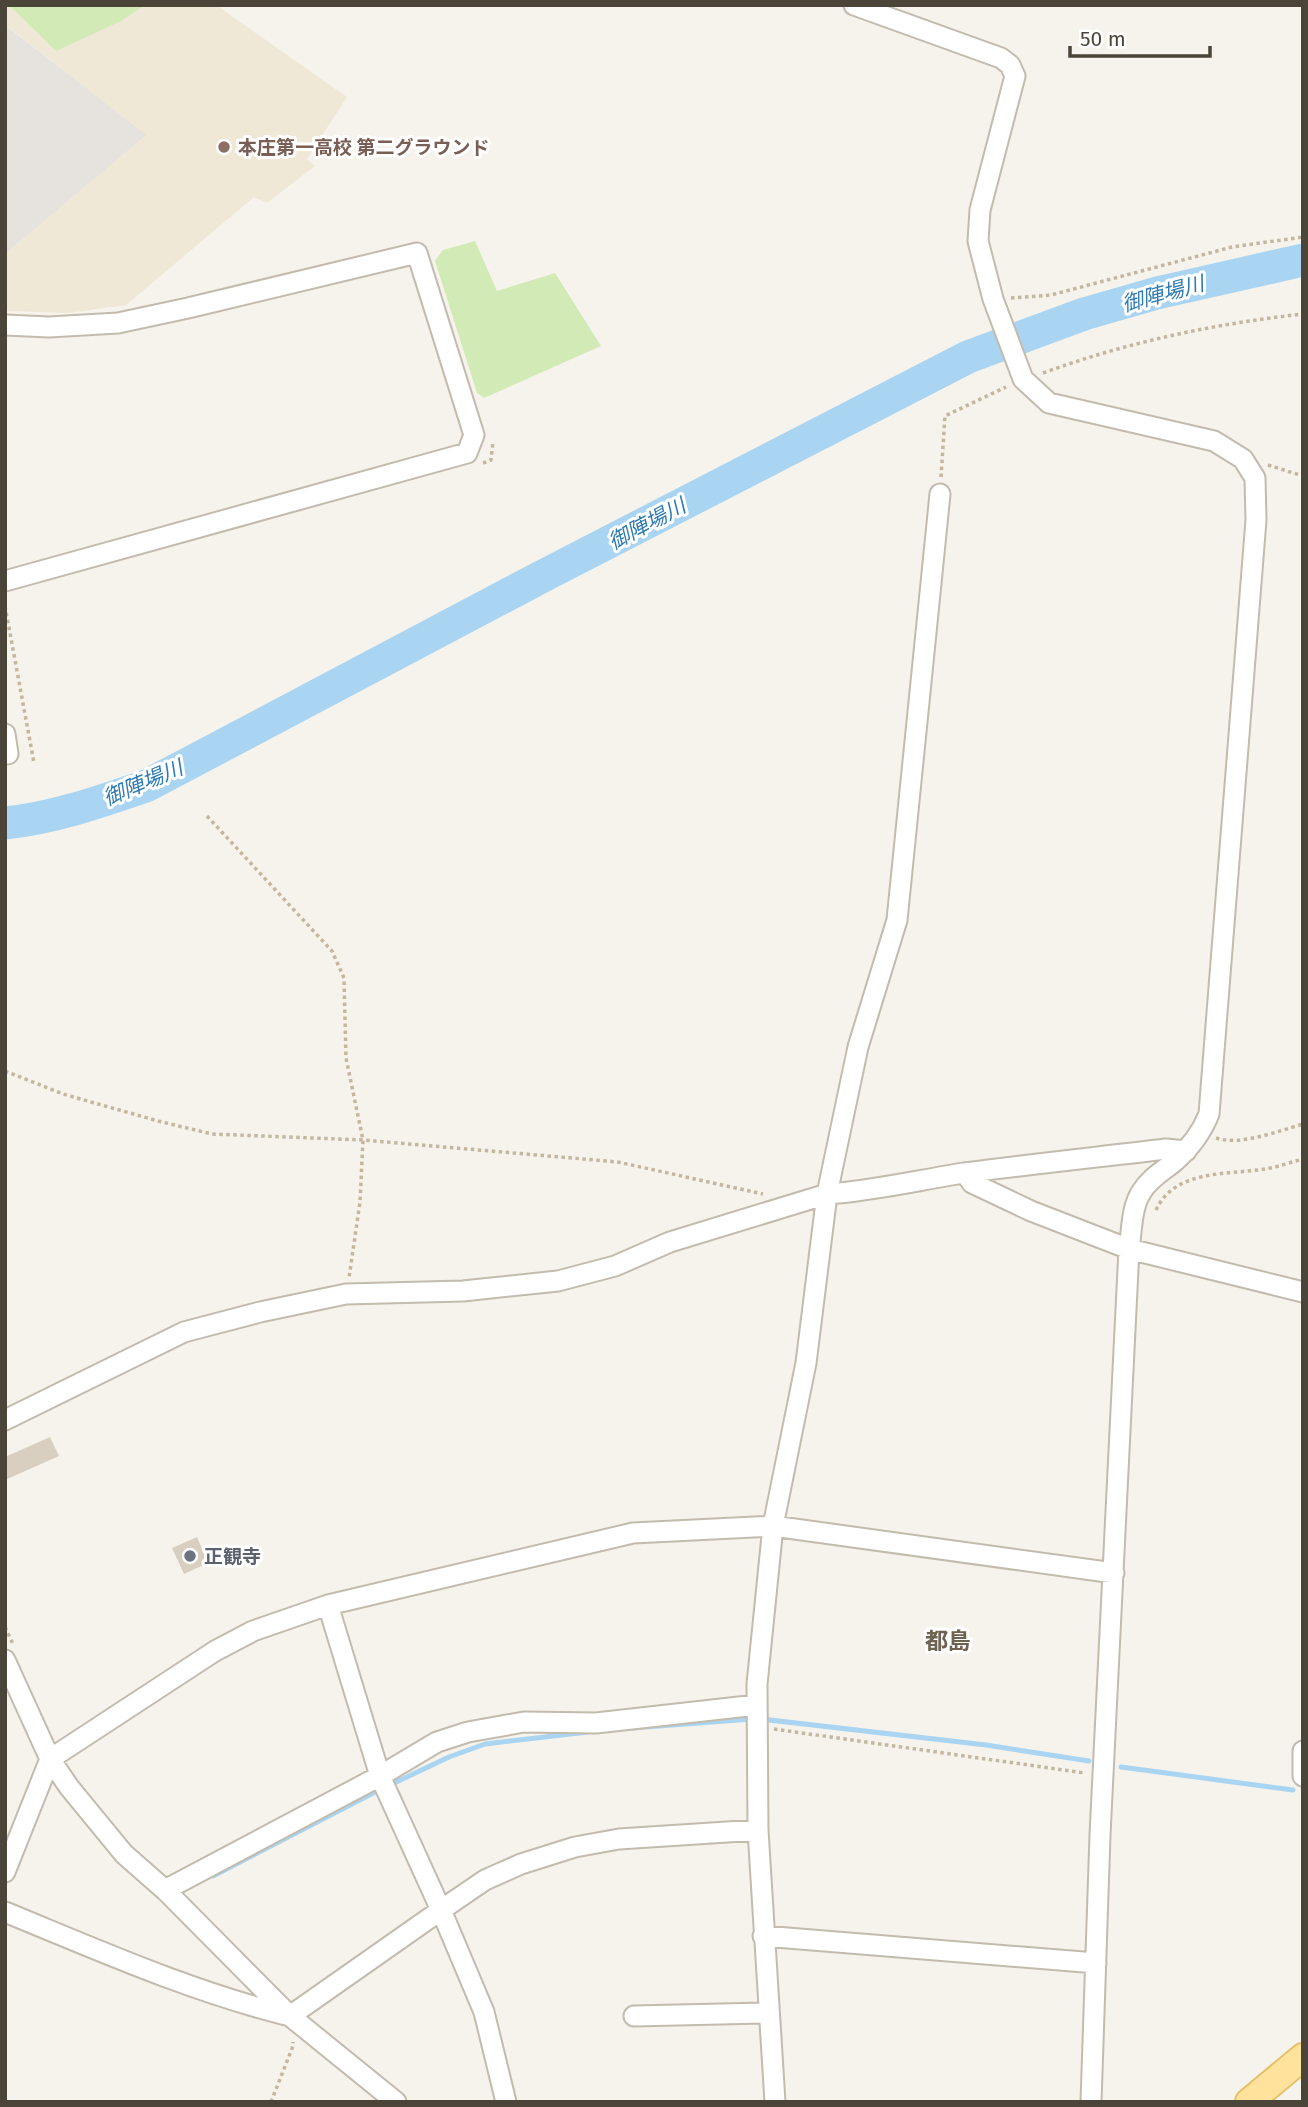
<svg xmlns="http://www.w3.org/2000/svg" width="1308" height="2107" viewBox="0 0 1308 2107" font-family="'Fira Sans','Noto Sans JP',sans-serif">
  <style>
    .industrial { fill: #e6e2dd }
    .education { fill: #efe8d6 }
    .green { fill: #d2eab5 }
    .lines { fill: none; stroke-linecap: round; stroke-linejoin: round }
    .stream { stroke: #a9d4f2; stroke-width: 5 }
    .river { stroke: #a9d4f2; stroke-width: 33 }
    .building { fill: #d8cfc1 }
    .minor-casing { stroke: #c2bbae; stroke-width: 23 }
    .major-casing { stroke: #e6c16a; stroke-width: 30 }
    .path { stroke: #c4b79f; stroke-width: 3.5; stroke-dasharray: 3.5 3.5; stroke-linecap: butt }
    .minor { stroke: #fff; stroke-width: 19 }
    .major { stroke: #ffe39c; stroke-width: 26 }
    .education-dot { fill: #8d6e63; stroke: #fff; stroke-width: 2.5 }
    .worship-dot { fill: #6b7280; stroke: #fff; stroke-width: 2.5 }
    .labels { text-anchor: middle; stroke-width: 6; stroke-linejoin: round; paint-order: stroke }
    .education-label { font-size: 19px; font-weight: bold; fill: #785e54; stroke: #fff; text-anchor: start }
    .worship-label { font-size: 19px; font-weight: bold; fill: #5b616d; stroke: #fff; text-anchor: start }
    .water-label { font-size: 21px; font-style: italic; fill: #2e7ab2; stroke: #fff }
    .quarter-label { font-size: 23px; font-weight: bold; fill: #6e6250; stroke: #fff }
  </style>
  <rect width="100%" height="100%" fill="#f6f3ec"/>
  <!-- industrial -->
  <path class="industrial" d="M9,28L147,135L5,254V32Z"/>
  <!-- education -->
  <path class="education" d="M5,5H216L347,97L307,159L315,166L267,203L254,197L126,305L68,313L5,311V254L146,135L10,28L5,32Z"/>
  <!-- green -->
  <path class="green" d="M9,5H145L121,21L56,51Z
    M475,241L497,291L555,273L601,346L484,398L477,393L435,261L443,250Z"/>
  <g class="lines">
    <!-- stream -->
    <path class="stream" d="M761,1719L986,1745L1089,1761
      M632,1728L752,1719
      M1121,1767L1293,1790
      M390,1785L449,1757L485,1744L588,1732
      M213,1876L381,1789"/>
    <!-- river -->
    <path class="river" d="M5,823C54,818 99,802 146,786L543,576L968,357L1084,314L1157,293L1303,260"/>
  </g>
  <!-- building -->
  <path class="building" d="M50,1437L59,1456L5,1480V1457Z
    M197,1537L208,1563L184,1574L172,1548Z"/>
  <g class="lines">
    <!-- minor casing -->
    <g class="minor-casing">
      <path id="minor" d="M854,5L1001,58L1010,65L1015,76L980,210L978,241L993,299L1023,379L1049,403L1214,441L1243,459L1255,478L1256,520L1209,1114C1201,1134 1190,1148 1174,1162C1163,1171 1150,1178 1142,1191C1131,1207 1132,1231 1129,1249L1100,1835L1091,2102
        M5,325L49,327L118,323L188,308L417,253L474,435L467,453L5,581
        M5,734L8,754
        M965,1173L972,1183L1031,1211L1129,1249L1303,1292
        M5,1420L184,1332L260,1312L346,1294L463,1291L558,1281L615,1266L670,1242L827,1194C873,1191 919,1180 964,1173C1032,1164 1099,1157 1166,1149L1186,1151
        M328,1605L380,1776L441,1910L484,2012L506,2102
        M5,1660L50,1759L69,1787L124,1854L165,1890L290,2016L396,2102
        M1303,1751V1776
        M5,1872L50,1759L215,1651L253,1631L328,1605L633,1533L773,1526L1114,1573
        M165,1890L380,1776L437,1742L468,1732L524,1722L596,1723L757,1705
        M5,1912C98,1950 192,1992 290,2016L441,1910L485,1880L521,1864L575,1847L619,1839L758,1830
        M763,1936L1096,1963
        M634,2016L768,2013
        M775,2102L758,1830L757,1684L773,1526L806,1363L827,1194L858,1047L897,920L940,494"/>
    </g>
    <!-- major casing -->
    <g class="major-casing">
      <path id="major" d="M1249,2102L1303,2057"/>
    </g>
    <!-- path -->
    <path class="path" d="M1011,298L1051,295L1232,247L1303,237
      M1043,373C1128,342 1213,324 1303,314
      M483,463L491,460L493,442
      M1268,465L1303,476
      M941,477L945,416L1006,387
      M5,606L34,763
      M207,816L332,951L344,978L346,1058L363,1140L360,1202L349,1278
      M5,1071L63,1094L158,1121L212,1134L363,1140L618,1162L763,1194
      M1216,1138C1240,1146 1279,1131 1303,1124
      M1156,1210C1175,1169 1227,1175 1265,1169C1278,1167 1291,1162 1303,1159
      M5,1627L13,1644
      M774,1729L1085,1773
      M271,2102L293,2046V2042"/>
    <!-- minor -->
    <use href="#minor" class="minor"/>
    <!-- major -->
    <use href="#major" class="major"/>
  </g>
  <!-- markers -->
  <circle class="education-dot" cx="224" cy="147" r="7"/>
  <circle class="worship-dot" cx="190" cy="1556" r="7"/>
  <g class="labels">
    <!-- education labels -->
    <g class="education-label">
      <text x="238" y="154">本庄第一高校 第二グラウンド</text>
    </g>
    <!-- worship labels -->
    <g class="worship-label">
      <text x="204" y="1563">正観寺</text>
    </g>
    <!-- water labels -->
    <g class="water-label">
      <text transform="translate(1163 294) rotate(-15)" y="7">御陣場川</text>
      <text transform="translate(647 524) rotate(-28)" y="7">御陣場川</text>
      <text transform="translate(143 783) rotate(-23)" y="7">御陣場川</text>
    </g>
    <!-- quarter labels -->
    <g class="quarter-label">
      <text x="948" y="1649">都島</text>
    </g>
  </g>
  <!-- border -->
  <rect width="1308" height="2107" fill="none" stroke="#4b4439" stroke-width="14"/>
  <!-- scale -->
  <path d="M1070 46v10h140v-10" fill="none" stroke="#4b4439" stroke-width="3.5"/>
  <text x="1080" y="46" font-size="21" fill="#4b4439" stroke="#ffffff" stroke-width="5" paint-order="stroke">50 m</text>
</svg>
